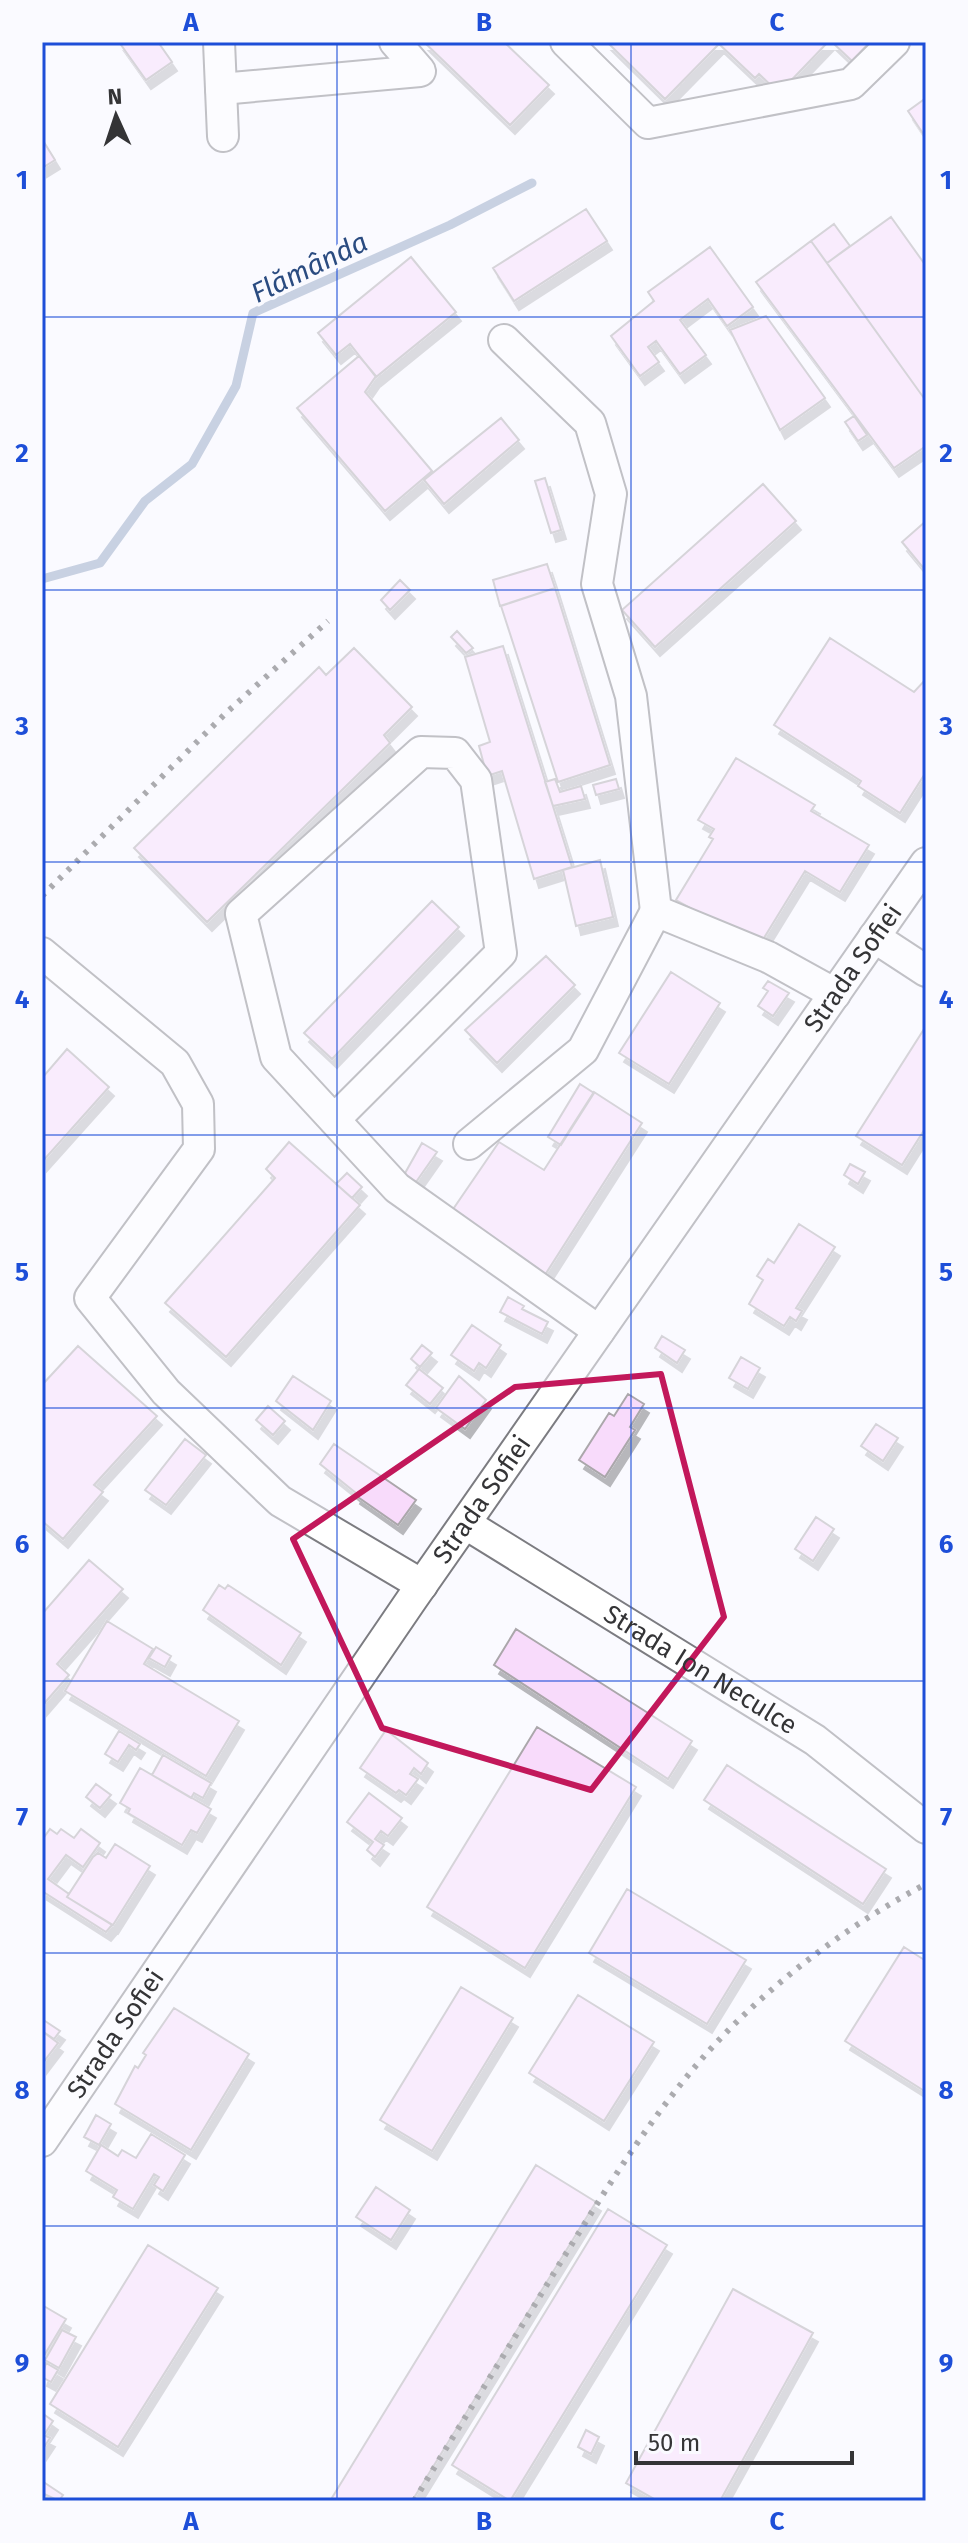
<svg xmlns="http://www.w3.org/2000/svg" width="968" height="2543" viewBox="0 0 968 2543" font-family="'Fira Sans',sans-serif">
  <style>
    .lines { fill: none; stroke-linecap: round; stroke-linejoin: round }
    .stream { stroke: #8da0be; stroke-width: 9 }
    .building { fill: #f8dbfb; stroke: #aba7ab; stroke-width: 2; filter: url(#shadow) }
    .minor-casing { stroke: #7c7c81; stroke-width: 34 }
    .minor { stroke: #fff; stroke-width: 30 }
    .rail { stroke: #4c4c4e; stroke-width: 6; stroke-dasharray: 4 8; stroke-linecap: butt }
    .marked { fill: none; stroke: #c2185b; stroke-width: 6; stroke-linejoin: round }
    .grid { fill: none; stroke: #1d4ed8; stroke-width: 2; stroke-opacity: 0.55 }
    .labels { text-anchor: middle; stroke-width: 7; stroke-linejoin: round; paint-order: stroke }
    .street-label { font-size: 26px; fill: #343436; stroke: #fafaff }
    .water-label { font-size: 28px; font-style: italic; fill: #2a4b80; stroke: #fafaff }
    .neatline { fill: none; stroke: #1d4ed8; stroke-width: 3 }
    .grid-label { font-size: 26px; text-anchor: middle; font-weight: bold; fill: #1d4ed8 }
  </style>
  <defs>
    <filter id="shadow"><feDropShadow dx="5" dy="9" stdDeviation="0" flood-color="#0004"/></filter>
  </defs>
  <rect width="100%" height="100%" fill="#fafaff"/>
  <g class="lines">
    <!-- stream -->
    <path class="stream" d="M42,579L100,563L145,501L192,464L236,386L253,313L450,225L532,183"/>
  </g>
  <!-- building -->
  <path class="building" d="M119,42H158L172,62L146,80Z
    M424,42H504L549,85L510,125Z
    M607,42H828L779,93L759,74L755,78L719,44L665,99Z
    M832,42H870L852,61Z
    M926,98V138L908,111Z
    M42,139L55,160L42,168Z
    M586,209L607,241L514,301L493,268Z
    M891,217L926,266V401L827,263Z
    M834,224L850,246L827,263L811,241Z
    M811,241L926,401V446L894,468L756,282Z
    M710,247L753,307L727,326L708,299L680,320L706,355L680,374L656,341L648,347L659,362L640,376L611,336L654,301L648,292Z
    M411,257L456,312L376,377L350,344L336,355L318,333Z
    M766,316L825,398L780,430L730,330Z
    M359,356L376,376L365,392L432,471L385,511L297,408Z
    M854,416L867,435L858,441L845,422Z
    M501,418L519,440L444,504L424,480Z
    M545,478L561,530L551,533L535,481Z
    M763,484L796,521L655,647L622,610Z
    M926,521V569L925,570L902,542Z
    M547,564L555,588L500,606L493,580Z
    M400,580L410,590L390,610L381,600Z
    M555,588L610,765L558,782L501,606Z
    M457,631L473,648L466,653L451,637Z
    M830,638L914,692L926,679V772L900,813L858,786L861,781L774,725Z
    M503,646L572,867L534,879L502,771L487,776L479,746L490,742L465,657Z
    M354,648L412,707L384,735L390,743L207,922L134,848L319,667L326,675Z
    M736,758L815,805L811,811L869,845L840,892L805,871L759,946L676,900L713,839L709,837L714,829L698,820Z
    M555,779L560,792L581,786L585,799L553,806L545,782Z
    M616,779L619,789L596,795L593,785Z
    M600,860L613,917L576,926L563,870Z
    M432,901L459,927L332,1059L304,1033Z
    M546,956L575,985L497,1063L465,1030Z
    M671,972L720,1003L669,1084L619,1053Z
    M768,981L789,993L773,1016L758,1006L768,991L763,988Z
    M926,1026V1127L902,1165L856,1136Z
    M67,1049L109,1087L42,1162V1078Z
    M580,1084L594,1093L561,1145L548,1137Z
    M594,1092L642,1123L543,1278L445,1221L499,1142L544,1170Z
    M289,1142L360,1205L226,1357L165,1303L275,1178L266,1169Z
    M422,1143L437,1152L416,1182L404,1175Z
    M850,1164L865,1172L858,1184L844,1175Z
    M347,1173L362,1187L352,1198L336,1184Z
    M799,1224L835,1247L796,1308L802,1311L796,1321L790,1317L784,1326L749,1304L763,1280L757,1276L768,1259L774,1263Z
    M508,1297L524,1306L522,1309L548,1322L542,1334L500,1312Z
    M472,1325L501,1345L486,1368L479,1363L474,1371L451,1355Z
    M662,1336L685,1350L677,1363L655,1348Z
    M422,1345L432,1353L420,1367L411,1359Z
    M78,1346L157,1416L94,1485L103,1492L63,1539L42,1521V1385Z
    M741,1357L760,1368L748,1389L729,1378Z
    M419,1369L443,1388L430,1404L406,1385Z
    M293,1376L331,1401L313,1430L276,1401Z
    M459,1376L486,1400L465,1429L436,1408Z
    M628,1394L644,1404L630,1427L635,1430L605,1477L579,1460L609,1413L614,1416Z
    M268,1406L285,1421L273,1435L256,1420Z
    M876,1424L898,1438L883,1461L861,1446Z
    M185,1439L206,1455L166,1505L145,1490Z
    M334,1444L416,1500L398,1525L355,1495L356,1493L320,1464Z
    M816,1517L834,1529L813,1561L795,1549Z
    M89,1560L123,1589L57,1664L69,1675L42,1706V1614Z
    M219,1585L225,1589L228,1585L301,1633L281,1665L203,1610Z
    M107,1621L153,1649L144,1664L239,1721L206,1776L65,1691Z
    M516,1629L692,1741L668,1779L494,1665Z
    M156,1647L171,1656L165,1667L149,1658Z
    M537,1727L636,1787L525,1968L427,1907Z
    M386,1730L428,1763L421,1774L414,1768L410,1774L418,1779L406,1795L399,1790L396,1793L360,1768Z
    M119,1731L140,1744L136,1750L129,1745L118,1762L105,1754Z
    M163,1755L211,1783L203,1798L194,1793L191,1798L152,1775Z
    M727,1765L886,1869L863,1904L704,1800Z
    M140,1768L211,1809L197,1833L191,1830L182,1845L128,1813L130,1809L120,1803Z
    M96,1784L111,1795L100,1808L86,1797Z
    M369,1793L402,1818L388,1836L381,1831L375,1839L384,1845L375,1857L367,1850L373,1842L347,1822Z
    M50,1829L57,1834L61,1829L74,1838L81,1829L100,1843L83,1867L66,1855L48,1879L69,1894L67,1897L112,1925L106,1932L42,1891V1840Z
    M115,1844L150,1866L113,1925L67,1897L93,1857L98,1853L106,1858Z
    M627,1889L746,1960L707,2024L589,1953Z
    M904,1947L926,1961V2092L845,2041Z
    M461,1987L513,2018L432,2151L380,2120Z
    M578,1995L654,2042L604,2121L529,2073Z
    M174,2008L249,2054L191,2150L115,2104L135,2066L138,2068L146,2055L143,2053Z
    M42,2019L60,2031L54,2039L42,2031Z
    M42,2031L58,2043L42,2064Z
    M96,2115L111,2124L99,2145L84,2137Z
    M151,2134L185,2155L163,2191L154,2185L159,2177L154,2174L133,2209L113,2197L117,2190L86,2171L101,2145L118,2156L122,2150L136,2158Z
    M536,2165L596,2202L412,2501H330Z
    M376,2187L410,2210L391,2240L356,2217Z
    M608,2209L667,2245L510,2501L452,2465Z
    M148,2245L218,2288L118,2447L50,2404Z
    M733,2289L813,2333L720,2501H658L626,2483Z
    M42,2305L66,2319L42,2359Z
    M62,2330L76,2337L59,2368L45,2360Z
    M46,2363L58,2370L51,2382L42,2377Z
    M42,2413L53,2421L44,2435L50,2438L42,2450Z
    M586,2430L599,2437L591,2454L578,2447Z
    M42,2481L63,2495L59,2501L42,2493Z"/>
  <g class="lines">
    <!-- minor casing -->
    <g class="minor-casing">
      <g id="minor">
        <path d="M219,42L223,136"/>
        <path d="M566,42L648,123L851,84L894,42"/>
        <path d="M221,89L420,71L395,42"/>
        <path d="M504,340L590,423L611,494L597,584L631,696L656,911L768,957L835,994"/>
        <path d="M874,937L926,971"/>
        <path d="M42,953L175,1063L198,1104L199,1149L90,1298L166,1392L280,1501L422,1585"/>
        <path d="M334,1120L501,953L476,780L455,753L421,752L241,914L276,1057L397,1188L599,1331"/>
        <path d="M469,1144L583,1050L656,911"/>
        <path id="s1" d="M466,1524L815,1740L926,1828"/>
        <path id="s2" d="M42,2141L412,1599L926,863"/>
      </g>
    </g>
    <!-- minor -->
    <use href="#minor" class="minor"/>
    <!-- rail -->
    <path class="rail" d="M42,896L227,712L328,621
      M414,2501C461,2423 510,2346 557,2268C603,2194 648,2120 706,2054C767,1986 846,1926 926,1884"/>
  </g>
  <!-- marked area -->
  <path d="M0 0H968V2543H0ZM661,1374L724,1617L591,1790L382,1728L293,1539L515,1387Z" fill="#fafaff" fill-opacity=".55" fill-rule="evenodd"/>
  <path class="marked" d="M661,1374L724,1617L591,1790L382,1728L293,1539L515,1387Z"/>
  <!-- grid -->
  <path class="grid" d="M337,42V2501M631,42V2501M42,317H926M42,590H926M42,862H926M42,1135H926M42,1408H926M42,1681H926M42,1953H926M42,2226H926"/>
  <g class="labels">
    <!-- street labels -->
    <g class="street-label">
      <text dy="9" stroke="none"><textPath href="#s2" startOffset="1426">Strada Sofiei</textPath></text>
      <text dy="9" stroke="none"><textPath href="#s2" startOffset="778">Strada Sofiei</textPath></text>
      <text dy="9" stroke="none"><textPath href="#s1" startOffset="276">Strada Ion Neculce</textPath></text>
      <text dy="9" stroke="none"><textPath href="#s2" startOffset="130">Strada Sofiei</textPath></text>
    </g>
    <!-- water labels -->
    <g class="water-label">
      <text transform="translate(309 267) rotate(-26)" y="10">Flămânda</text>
    </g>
  </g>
  <!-- border -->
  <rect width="968" height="2543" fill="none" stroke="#fafaff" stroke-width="88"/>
  <!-- north arrow -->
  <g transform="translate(116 116) rotate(357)" stroke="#fafaff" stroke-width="6" paint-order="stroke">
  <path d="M0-6L14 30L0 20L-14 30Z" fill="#343436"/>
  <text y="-12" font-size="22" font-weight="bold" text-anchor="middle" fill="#343436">N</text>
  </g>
  <!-- scale -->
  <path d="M636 2451v12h216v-12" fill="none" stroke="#343436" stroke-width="4"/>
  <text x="648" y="2451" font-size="24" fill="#343436" stroke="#fafaff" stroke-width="6" paint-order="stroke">50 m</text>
  <rect x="44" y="44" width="880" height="2455" class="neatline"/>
  <g class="grid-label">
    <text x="191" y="31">A</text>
    <text x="484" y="31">B</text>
    <text x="777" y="31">C</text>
    <text x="22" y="189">1</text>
    <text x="946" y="189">1</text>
    <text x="22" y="462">2</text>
    <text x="946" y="462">2</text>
    <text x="22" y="735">3</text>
    <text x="946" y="735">3</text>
    <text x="22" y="1008">4</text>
    <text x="946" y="1008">4</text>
    <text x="22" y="1281">5</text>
    <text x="946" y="1281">5</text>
    <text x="22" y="1553">6</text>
    <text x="946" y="1553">6</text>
    <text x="22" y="1826">7</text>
    <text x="946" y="1826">7</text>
    <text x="22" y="2099">8</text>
    <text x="946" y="2099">8</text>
    <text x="22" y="2372">9</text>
    <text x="946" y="2372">9</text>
    <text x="191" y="2530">A</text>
    <text x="484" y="2530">B</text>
    <text x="777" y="2530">C</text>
  </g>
</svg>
